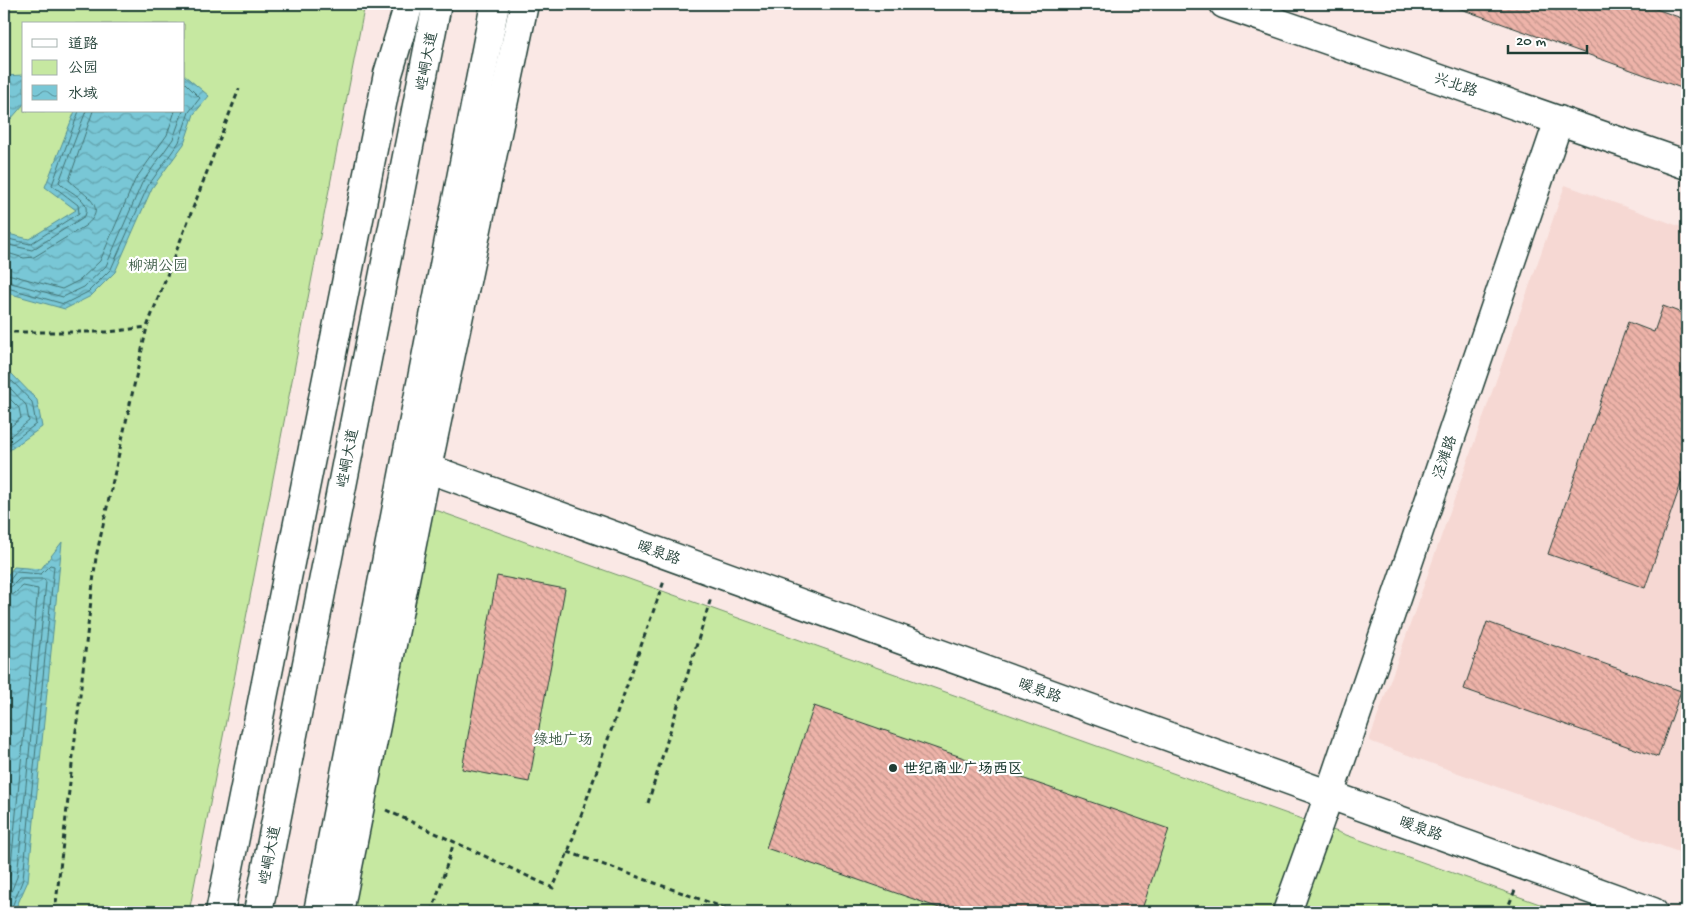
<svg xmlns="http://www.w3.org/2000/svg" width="1691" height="916" viewBox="0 0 1691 916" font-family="'Gochi Hand','LXGW WenKai TC',sans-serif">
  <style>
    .built { fill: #f6d8d3 }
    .park { fill: #c6e8a1; stroke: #72926a; fill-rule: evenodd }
    .water { fill: url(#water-waves); stroke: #559095 }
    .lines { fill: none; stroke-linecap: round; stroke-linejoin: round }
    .shore { stroke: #437475; stroke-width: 1 }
    .building { fill: url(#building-back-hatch); stroke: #1f3d34 }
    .street-casing { stroke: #1f3d34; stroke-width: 31 }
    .secondary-casing { stroke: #1f3d34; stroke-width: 31 }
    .primary-casing { stroke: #1f3d34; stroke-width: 31 }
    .path { stroke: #1f3d34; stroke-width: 3; stroke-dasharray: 5 4; stroke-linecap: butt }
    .street { stroke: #fff; stroke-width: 28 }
    .secondary { stroke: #fff; stroke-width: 28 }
    .primary { stroke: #fff; stroke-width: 28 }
    .poi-dot { fill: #1f3d34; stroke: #fff; stroke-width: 2 }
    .labels { text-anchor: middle; stroke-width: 4.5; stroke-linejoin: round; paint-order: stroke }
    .street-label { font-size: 15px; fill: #1f3d34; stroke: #fff }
    .park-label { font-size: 15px; fill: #405f4a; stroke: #fff }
    .poi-label { font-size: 15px; font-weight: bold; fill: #1f3d34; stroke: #fff; text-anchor: start }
  </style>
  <defs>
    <pattern id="water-waves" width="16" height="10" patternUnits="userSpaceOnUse" patternTransform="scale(1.25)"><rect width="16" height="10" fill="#79c7d6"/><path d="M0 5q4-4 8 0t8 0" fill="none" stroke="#63a3ae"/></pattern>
    <pattern id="building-back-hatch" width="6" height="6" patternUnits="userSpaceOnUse" patternTransform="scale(1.25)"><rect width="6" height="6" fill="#eeb3a9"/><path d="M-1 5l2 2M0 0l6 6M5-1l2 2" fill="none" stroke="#c0938a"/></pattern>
  </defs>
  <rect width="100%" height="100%" fill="#fae8e5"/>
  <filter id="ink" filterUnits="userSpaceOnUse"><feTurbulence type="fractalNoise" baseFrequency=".02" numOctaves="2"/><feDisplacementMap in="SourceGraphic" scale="10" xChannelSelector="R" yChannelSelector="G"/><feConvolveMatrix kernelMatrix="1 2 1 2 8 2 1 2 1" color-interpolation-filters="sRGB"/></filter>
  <g filter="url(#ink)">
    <!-- built -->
    <path class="built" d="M1565,185L1687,229V855L1369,741Z"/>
    <!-- park -->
    <path class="park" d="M4,4H365L189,912H4ZM24,24H184V111H24Z
      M430,508L1562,912H353Z"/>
    <!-- water -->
    <path class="water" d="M24,75V104L4,127V76Z
      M184,75L209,96L194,114L184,144L152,188L115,272L91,296L65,309L4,292V233L29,239L76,210L45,187L75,111H184Z
      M12,374L37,400L42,427L4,454V379Z
      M62,542L28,881L14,912H4V579L14,567L41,569Z"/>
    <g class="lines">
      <!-- shore -->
      <path class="shore" d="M4,238L30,244L79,213L78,205L52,185L79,111
        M4,244L32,250L85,216C92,198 68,193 59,182L86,111
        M4,252L24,258L34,257L85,226C112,205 79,193 69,180L93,111
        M4,273L62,289L80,280L100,261L135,180L167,135L175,111
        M4,281L63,297L84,287L106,266L142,183L173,139L183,111
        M4,287L64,304L88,292L111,269L148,186L179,142L189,112L200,98L184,82
        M4,383L12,381L32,402L36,424L4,448
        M4,389H11L26,405L29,421L4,441
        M4,397H8L19,408L21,418L4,432
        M4,582L9,581L16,572L41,574L50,565L54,566L23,879L10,912
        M4,588L12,586L19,579H44L46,582L17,877L4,909
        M4,596L14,594L23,586L38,589L10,875L4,890"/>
    </g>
    <!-- building -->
    <path class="building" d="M1447,4H1642L1687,20V90Z
      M1663,306L1687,315V466L1645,588L1548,554L1628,322L1654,332Z
      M497,576L565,589L529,782L462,769Z
      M1487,622L1681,691L1658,757L1464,689Z
      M814,706L1169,829L1141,912H951L766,848Z"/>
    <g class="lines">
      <!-- street casing -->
      <g class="street-casing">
        <path id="street" d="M1287,912L1329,795"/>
      </g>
      <!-- secondary casing -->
      <g class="secondary-casing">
        <path id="secondary" d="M1224,4L1687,165
          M427,468L1653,912
          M1329,795L1559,120
          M220,912L388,74L409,4
          M339,912L427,468L524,4"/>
      </g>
      <!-- primary casing -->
      <g class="primary-casing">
        <path id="primary" d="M258,912L437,4
          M318,912L495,4"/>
      </g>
      <!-- path -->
      <path class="path" d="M4,332H109L147,327
        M648,803L711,598
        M386,810L553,888L568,852L664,581
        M568,852L736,912
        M55,912L96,557L147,327L239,89
        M432,912L454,842
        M1506,912L1515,890"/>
      <!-- street -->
      <use href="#street" class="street"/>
      <!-- secondary -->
      <use href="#secondary" class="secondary"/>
      <!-- primary -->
      <use href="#primary" class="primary"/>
    </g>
  </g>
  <!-- markers -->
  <circle class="poi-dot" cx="893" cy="768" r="5"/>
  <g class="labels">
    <!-- street labels -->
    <g class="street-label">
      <text transform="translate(426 61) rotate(-79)" y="5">崆峒大道</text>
      <text transform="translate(1456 84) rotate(19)" y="5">兴北路</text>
      <text transform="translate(1444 457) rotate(-71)" y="5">泾滩路</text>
      <text transform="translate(347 458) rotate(-79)" y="5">崆峒大道</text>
      <text transform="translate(659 552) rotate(20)" y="5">暖泉路</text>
      <text transform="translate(1040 690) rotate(20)" y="5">暖泉路</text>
      <text transform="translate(1421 828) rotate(20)" y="5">暖泉路</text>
      <text transform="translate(269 855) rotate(-79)" y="5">崆峒大道</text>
    </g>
    <!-- park labels -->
    <g class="park-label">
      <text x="158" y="270">柳湖公园</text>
      <text x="563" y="744">绿地广场</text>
    </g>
    <!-- poi labels -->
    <g class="poi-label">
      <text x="903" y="773">世纪商业广场西区</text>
    </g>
  </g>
  <!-- margin -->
  <rect width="1691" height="916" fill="none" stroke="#fff" stroke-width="20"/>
  <rect x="10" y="10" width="1671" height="896" fill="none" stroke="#1f3d34" stroke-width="2" filter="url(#ink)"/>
  <!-- legend -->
  <rect x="22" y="22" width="162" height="90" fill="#ffffff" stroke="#a5b1ae"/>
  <rect x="32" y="39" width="25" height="8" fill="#ffffff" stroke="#a5b1ae"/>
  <text x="68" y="48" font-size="15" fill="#1f3d34">道路</text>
  <rect x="32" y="60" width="25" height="15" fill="#c6e8a1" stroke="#a5b1ae"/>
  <text x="68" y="72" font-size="15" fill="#1f3d34">公园</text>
  <rect x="32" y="85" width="25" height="15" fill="url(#water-waves)" stroke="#a5b1ae"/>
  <text x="68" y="98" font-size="15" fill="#1f3d34">水域</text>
  <!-- scale -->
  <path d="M1508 45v8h79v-8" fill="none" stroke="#1f3d34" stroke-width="2.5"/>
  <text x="1516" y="45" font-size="15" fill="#1f3d34" stroke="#ffffff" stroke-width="4" paint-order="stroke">20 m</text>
</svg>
